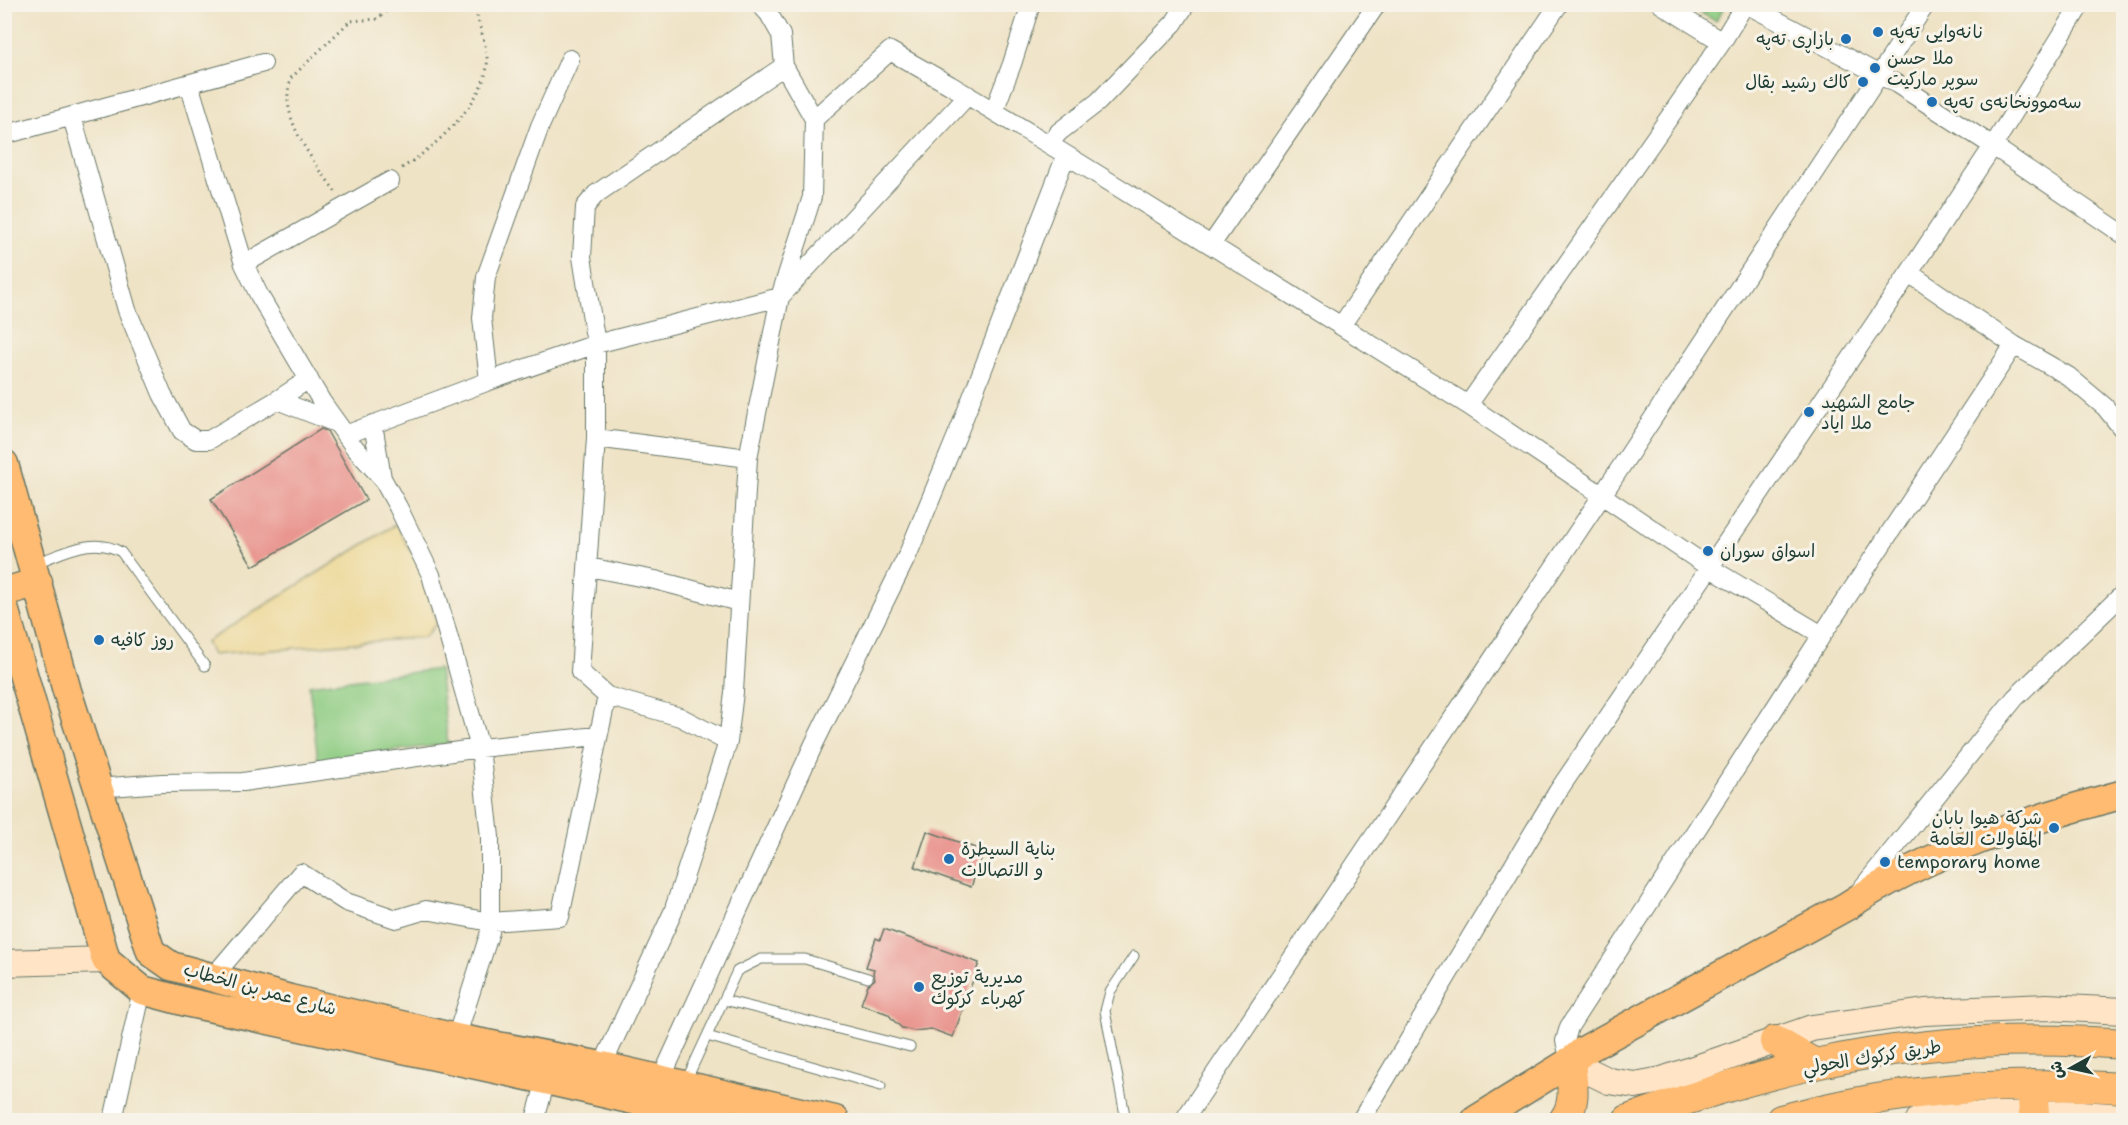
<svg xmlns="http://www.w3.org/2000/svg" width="2128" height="1125" viewBox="0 0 2128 1125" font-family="'Shantell Sans','Playpen Sans Arabic',sans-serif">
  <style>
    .green { fill: #8ecc82; stroke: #56845b; stroke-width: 1.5 }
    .sand { fill: #eeda9e; stroke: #868c69; stroke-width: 1.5 }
    .building { fill: #e99690 }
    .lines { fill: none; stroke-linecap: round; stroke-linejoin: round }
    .service-casing { stroke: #687767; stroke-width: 11 }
    .minor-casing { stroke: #687767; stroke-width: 20 }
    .secondary-casing { stroke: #687767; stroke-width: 28 }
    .primary-casing { stroke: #687767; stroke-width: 31 }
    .trunk-casing { stroke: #687767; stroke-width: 32 }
    .path { stroke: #687767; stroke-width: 3; stroke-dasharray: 1.5 4.5; stroke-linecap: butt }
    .service { stroke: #fff; stroke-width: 9 }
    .minor { stroke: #fff; stroke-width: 18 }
    .secondary { stroke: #ffe4c6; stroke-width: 26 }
    .primary { stroke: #febb71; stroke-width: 28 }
    .trunk { stroke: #febb71; stroke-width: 30 }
    .poi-dot { fill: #1f6fb2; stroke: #f7f3e8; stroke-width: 2 }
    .labels { text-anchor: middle; stroke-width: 6; stroke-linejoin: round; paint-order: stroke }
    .poi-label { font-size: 18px; fill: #1f3d34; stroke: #f7f3e8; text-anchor: start }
    .street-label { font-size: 18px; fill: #1f3d34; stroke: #f7f3e8 }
  </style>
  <rect width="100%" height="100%" fill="#f7f3e8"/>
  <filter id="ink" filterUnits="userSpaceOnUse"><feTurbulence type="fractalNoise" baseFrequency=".0167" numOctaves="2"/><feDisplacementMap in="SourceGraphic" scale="12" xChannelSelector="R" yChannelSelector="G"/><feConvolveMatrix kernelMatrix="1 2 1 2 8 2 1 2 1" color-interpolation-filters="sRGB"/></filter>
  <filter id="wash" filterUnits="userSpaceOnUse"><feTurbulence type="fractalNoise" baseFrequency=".008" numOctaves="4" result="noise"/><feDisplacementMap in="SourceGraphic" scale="24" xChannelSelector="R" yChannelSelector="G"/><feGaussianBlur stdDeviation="1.35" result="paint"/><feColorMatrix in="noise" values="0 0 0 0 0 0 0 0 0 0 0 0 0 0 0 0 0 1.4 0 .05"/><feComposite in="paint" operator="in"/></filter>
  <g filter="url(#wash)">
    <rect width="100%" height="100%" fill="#efe3c6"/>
    <!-- green -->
    <path class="green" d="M1685,5L1725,4V5L1716,21Z
      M439,669L448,744L318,760L309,685Z"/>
    <!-- sand -->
    <path class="sand" d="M396,524L424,576L437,623L425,637L212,655L206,642Z"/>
    <g id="blocks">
      <!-- building -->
      <path class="building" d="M321,429L327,431L366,500L253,566L211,499Z
        M927,831L984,851L971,887L915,867Z
        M884,929L979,963L953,1037L931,1029L914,1031L902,1028L894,1021L888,1014L861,1004L868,985L875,979L873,973L874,969L866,967L876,938L880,940Z"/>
    </g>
  </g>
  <g filter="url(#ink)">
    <use href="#blocks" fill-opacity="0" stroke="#687767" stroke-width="1.5"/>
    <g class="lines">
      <!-- service casing -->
      <g class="service-casing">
        <path id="service" d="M35,563C63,554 93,535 121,552L205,666
          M724,1000L910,1047
          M707,1036L881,1086
          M686,1081L737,971L761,959H805L868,978
          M1126,1120L1105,1011L1110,992L1134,956"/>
      </g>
      <!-- minor casing -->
      <g class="minor-casing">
        <path id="minor" d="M1661,4L1722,42
          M1746,4L1897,84L1993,146L2124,235
          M189,84L244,264L259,295L322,402L355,448L382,478L398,507L431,575L480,748L490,837V932L456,1038
          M994,111L1012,64L1031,4
          M72,117L127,310L162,394L182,431L196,440H209L277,400L336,423
          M814,119L890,51L950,85L1060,151L1468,405L1710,568L1822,635
          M4,135L263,63
          M1049,144L1059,132L1098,102L1174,23L1186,4
          M1211,245L1377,4
          M244,264L390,181
          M1909,273L2014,345L2068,376L2105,407L2124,431
          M1341,326L1559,4
          M489,381L482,318L486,277L540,126L570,59
          M277,400L309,379
          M1468,405L1722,42L1745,4
          M373,424L382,478
          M345,435L489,381L596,344L780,297L812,197L814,119L784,66L781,35L769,14L760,4
          M596,438L748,458
          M588,567L655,580L739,602
          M728,742L680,717L607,696L580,672L596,438V344L582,257L585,207L596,194L784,66
          M97,788L162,783L243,782L480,748L597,736
          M1859,892L2015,698L2124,593
          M212,978L301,873L346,902L396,919L426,910L490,922L560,917L607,696
          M1570,1062L1565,1041L1569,1027L1822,635L2014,345
          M602,1066L673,912L728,742L734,692L748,458L780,297L968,95
          M660,1081L814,744L908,554L960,428L1066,155
          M113,1120L142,990
          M535,1120L546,1080
          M1184,1120L1603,494L1926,4
          M1361,1120L1558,791L1909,273L1993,146L2081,4"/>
      </g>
      <!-- secondary casing -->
      <g class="secondary-casing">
        <path id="secondary" d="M4,963L106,960
          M1570,1062L1609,1081L1635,1085L1662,1080L1812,1028L1925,1012L2047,1007L2124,1011
          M1919,1120L1938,1117L2066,1113L2124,1117"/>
      </g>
      <!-- primary casing -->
      <g class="primary-casing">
        <path id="primary" d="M4,464L67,691L151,952L171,966L290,999L456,1038L602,1066L835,1120
          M4,592L38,582
          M4,608L106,960L142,990L190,1003L546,1080L721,1120
          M1476,1120L1570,1062L1583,1051L1847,906C1931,851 2027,820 2124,794"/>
      </g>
      <!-- trunk casing -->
      <g class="trunk-casing">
        <path id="trunk" d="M1775,1041L1815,1064
          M2032,1085L2034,1114
          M1564,1120C1577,1103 1572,1083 1570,1062
          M1628,1120C1688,1098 1752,1078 1815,1064C1915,1042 2022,1036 2124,1044
          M1781,1120C1894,1089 2006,1080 2124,1088"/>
      </g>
      <!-- path -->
      <path class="path" d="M402,168C433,149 482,105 487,66C489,52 479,26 476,11L477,4
        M335,191C314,161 277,118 291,78L350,21L378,19L394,4"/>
      <!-- service -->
      <use href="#service" class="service"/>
      <!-- minor -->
      <use href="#minor" class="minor"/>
      <!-- secondary -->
      <use href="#secondary" class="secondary"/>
      <!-- primary -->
      <use href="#primary" class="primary"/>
      <!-- trunk -->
      <use href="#trunk" class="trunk"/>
    </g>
  </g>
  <!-- markers -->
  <g class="poi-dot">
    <circle cx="1878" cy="32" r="6"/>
    <circle cx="1846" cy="39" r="6"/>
    <circle cx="1875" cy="68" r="6"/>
    <circle cx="1863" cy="82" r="6"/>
    <circle cx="1932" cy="102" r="6"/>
    <circle cx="1809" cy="412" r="6"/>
    <circle cx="1708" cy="551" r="6"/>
    <circle cx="99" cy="640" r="6"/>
    <circle cx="2054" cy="828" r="6"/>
    <circle cx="949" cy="859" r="6"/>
    <circle cx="1885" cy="862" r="6"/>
    <circle cx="919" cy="987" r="6"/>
  </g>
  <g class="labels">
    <!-- poi labels -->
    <g class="poi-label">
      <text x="1890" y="38">نانەوایی تەپە</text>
      <text x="1834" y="45" text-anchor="end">بازاڕی تەپە</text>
      <text x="1887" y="64">ملا حسن<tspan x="1887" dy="21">سوپر ماركيت</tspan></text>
      <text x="1851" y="88" text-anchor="end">كاك رشيد بقال</text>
      <text x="1944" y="108">سەموونخانەی تەپە</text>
      <text x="1821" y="408">جامع الشهيد<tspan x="1821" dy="21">ملا اياد</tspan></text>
      <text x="1720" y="557">اسواق سوران</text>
      <text x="111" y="646">روز كافيه</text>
      <text x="2042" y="824" text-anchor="end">شركة هيوا بابان<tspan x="2042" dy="21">المقاولات العامة</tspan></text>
      <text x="961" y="855">بناية السيطرة<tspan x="961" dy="21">و الاتصالات</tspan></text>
      <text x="1897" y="868">temporary home</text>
      <text x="931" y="983">مديرية توزيع<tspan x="931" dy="21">كهرباء كركوك</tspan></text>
    </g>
    <!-- street labels -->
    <g class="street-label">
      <text transform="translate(260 989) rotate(15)" y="6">شارع عمر بن الخطاب</text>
      <text transform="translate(1872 1057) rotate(-9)" y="6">طريق كركوك الحولي</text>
    </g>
  </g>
  <!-- margin -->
  <rect width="2128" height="1125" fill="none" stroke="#f7f3e8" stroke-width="24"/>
  <!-- north arrow -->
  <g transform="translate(2071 1068) rotate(262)" stroke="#f7f3e8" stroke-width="4.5" paint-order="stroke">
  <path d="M0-4.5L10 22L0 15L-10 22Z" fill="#1f3d34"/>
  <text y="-9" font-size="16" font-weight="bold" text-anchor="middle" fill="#1f3d34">ش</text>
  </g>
</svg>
